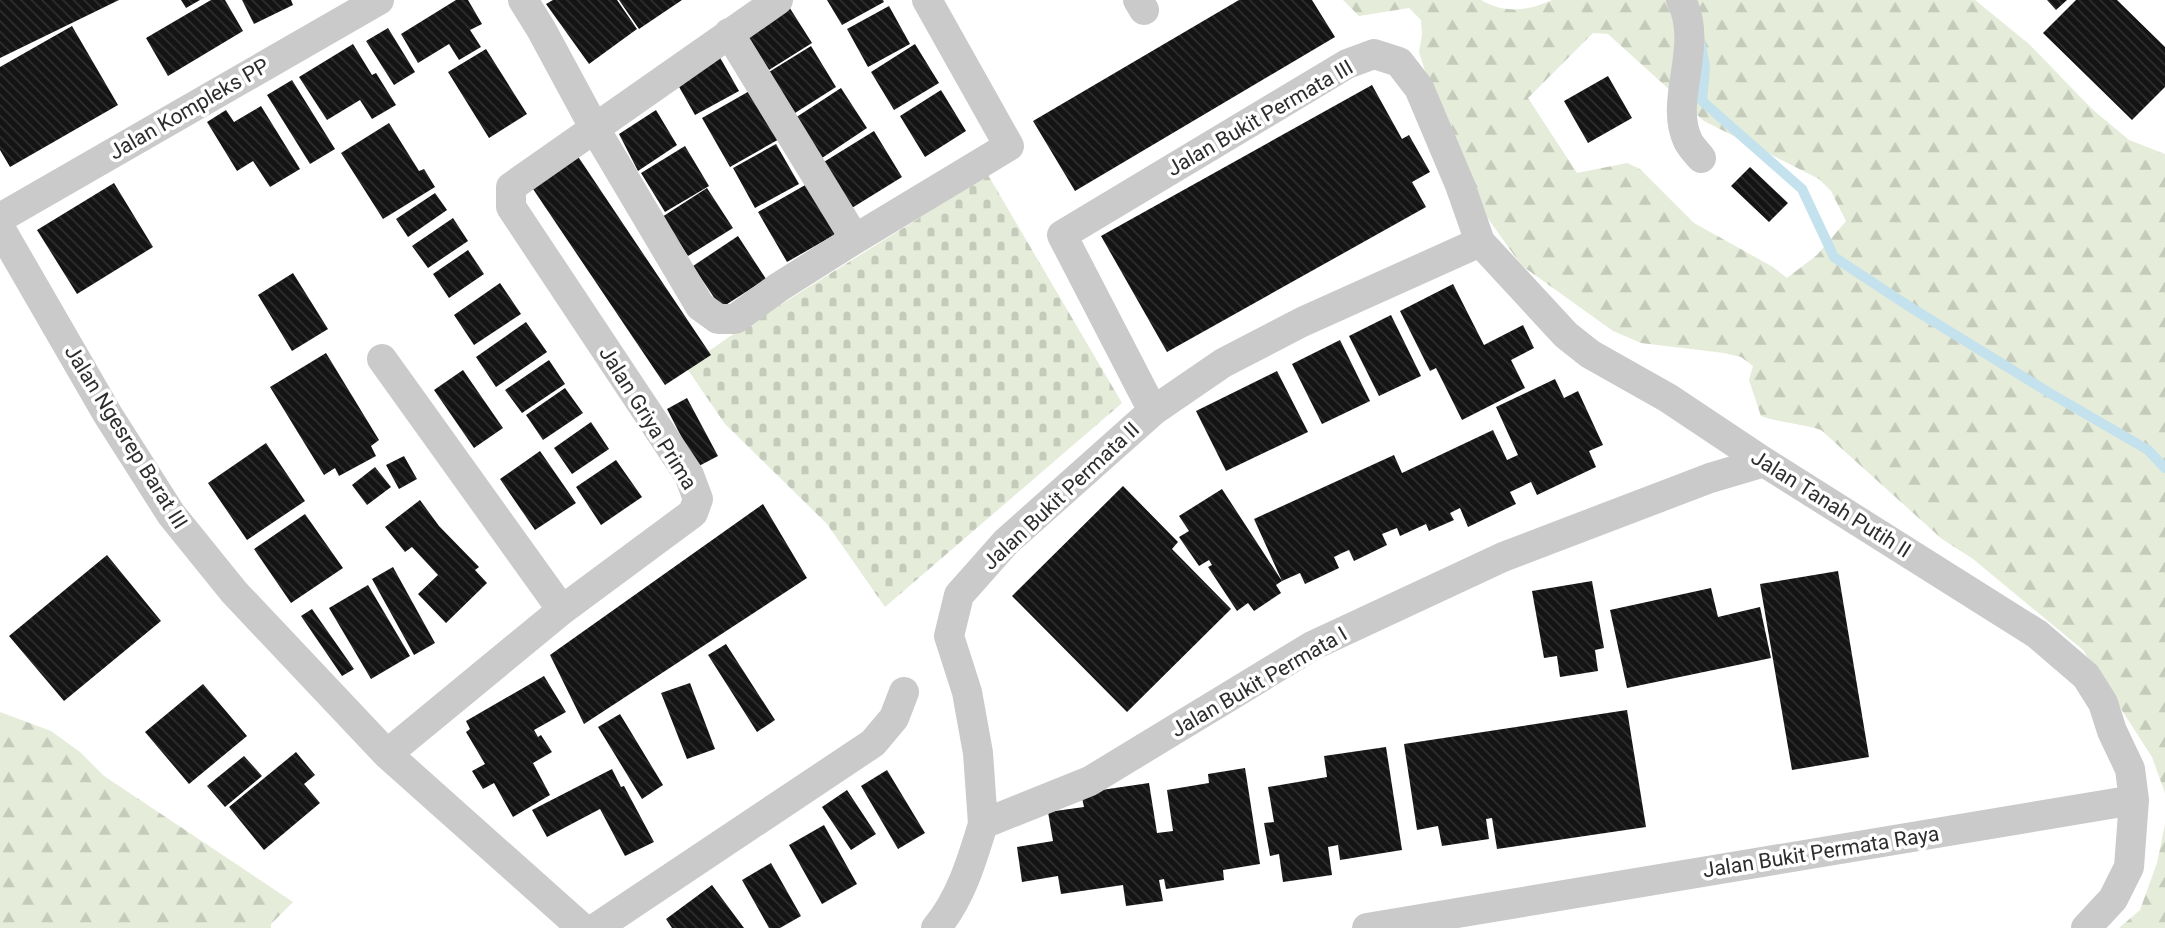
<svg xmlns="http://www.w3.org/2000/svg" width="2165" height="928" viewBox="0 0 2165 928" font-family="Roboto,sans-serif">
  <style>
    .forest { fill: url(#forest-firs); fill-rule: evenodd }
    .cemetery { fill: url(#cemetery-stones) }
    .lines { fill: none; stroke-linecap: round; stroke-linejoin: round }
    .stream { stroke: #c4e2ed; stroke-width: 10 }
    .building { fill: url(#building-back-hatch) }
    .minor { stroke: #cacaca; stroke-width: 30 }
    .labels { text-anchor: middle; stroke-width: 7; stroke-linejoin: round; paint-order: stroke }
    .street-label { font-size: 21px; fill: #2d2d2d; stroke: #fff }
  </style>
  <defs>
    <pattern id="forest-firs" width="22" height="20" patternUnits="userSpaceOnUse" patternTransform="scale(1.75)"><rect width="22" height="20" fill="#e5ecd9"/><path d="M5 1l3.5 6h-7zM16 11l3.5 6h-7z" fill="#c5cbbb"/></pattern>
    <pattern id="cemetery-stones" width="16" height="16" patternUnits="userSpaceOnUse" patternTransform="scale(1.75)"><rect width="16" height="16" fill="#e5ecd9"/><path d="M2 7V4a2 2 0 0 1 4 0v3zM10 15v-3a2 2 0 0 1 4 0v3z" fill="#c5cbbb"/></pattern>
    <pattern id="building-back-hatch" width="6" height="6" patternUnits="userSpaceOnUse" patternTransform="scale(1.75)"><rect width="6" height="6" fill="#141414"/><path d="M-1 5l2 2M0 0l6 6M5-1l2 2" fill="none" stroke="#2e2e2e"/></pattern>
  </defs>
  <rect width="100%" height="100%" fill="#fff"/>
  <!-- forest -->
  <path class="forest" d="M1343,0H1481C1505,14 1528,11 1552,0H1975L2029,44L2092,109L2129,140L2165,154V793L2152,757L2083,650L1973,559L1942,539L1821,430C1801,423 1780,423 1761,416L1749,380L1753,366L1741,357L1724,353L1641,343L1613,331L1521,265L1482,210L1446,138L1419,52L1422,35L1421,20L1409,8L1359,16ZM1593,33L1608,34L1704,121L1819,179L1831,191L1846,221L1817,255L1787,278L1773,267L1694,223L1640,169L1627,163L1577,173L1528,98Z
    M0,712L51,731L80,752L104,776L293,902L271,924V928H0Z
    M2165,824V928H2119L2140,910L2157,863Z"/>
  <!-- cemetery -->
  <path class="cemetery" d="M988,175L1122,403L885,607L827,524L725,424L686,367L729,337Z"/>
  <g class="lines">
    <!-- stream -->
    <path class="stream" d="M1701,44L1705,67L1702,101L1802,189L1834,257L1910,307L2048,392L2148,450L2165,468"/>
  </g>
  <!-- building -->
  <path class="building" d="M0,0H119L0,58Z
    M181,0H200L186,8Z
    M211,0H225L243,31L168,76L146,38Z
    M242,0H291L293,5L254,24Z
    M456,0H468L482,24L470,30L481,47L459,60L449,44L418,63L401,34Z
    M553,0H617L637,29L589,64L546,4Z
    M619,0H682L639,29Z
    M827,0H883L884,2L842,25Z
    M1239,0H1312L1335,37L1075,191L1033,121Z
    M2047,0H2067L2056,10Z
    M2076,0H2117L2165,47V87L2132,120L2043,33Z
    M786,2L812,43L769,70L743,29Z
    M889,6L910,44L868,67L847,29Z
    M72,26L118,105L10,167L0,150V67Z
    M388,28L415,72L394,85L366,41Z
    M353,44L372,75L376,73L396,105L372,119L360,100L327,120L299,77Z
    M915,44L939,83L894,110L871,72Z
    M811,46L836,87L795,113L769,72Z
    M486,49L527,114L489,138L448,72Z
    M718,54L739,91L695,115L674,78Z
    M1608,76L1632,118L1588,143L1564,101Z
    M292,80L335,149L310,164L267,95Z
    M1372,85L1402,139L1409,135L1430,172L1412,182L1426,207L1167,352L1101,236Z
    M841,88L867,128L822,158L795,118Z
    M753,89L781,138L730,167L702,118Z
    M941,90L966,131L925,157L900,116Z
    M261,106L300,169L270,187L253,161L237,171L207,122L226,110L234,122Z
    M656,110L677,145L638,171L619,134Z
    M389,123L419,171L424,169L435,187L383,219L341,153Z
    M874,131L902,177L847,211L819,165Z
    M776,144L799,184L755,208L733,168Z
    M685,146L709,186L665,212L641,173Z
    M577,155L711,355L665,385L531,186Z
    M1750,167L1788,203L1769,222L1731,186Z
    M114,183L153,247L77,294L37,230Z
    M807,184L836,234L787,262L758,212Z
    M707,188L733,228L688,256L662,217Z
    M435,193L447,210L408,237L396,219Z
    M453,218L468,241L428,268L412,246Z
    M738,236L766,279L721,308L693,266Z
    M468,250L484,274L449,298L433,274Z
    M293,273L328,329L292,351L258,295Z
    M500,283L521,314L474,345L454,315Z
    M1453,284L1484,345L1523,325L1534,348L1511,360L1525,388L1462,420L1436,368L1430,371L1400,311Z
    M1391,315L1421,376L1379,396L1349,336Z
    M526,322L547,352L496,387L476,357Z
    M1340,340L1370,401L1322,424L1292,364Z
    M326,353L379,440L371,446L376,456L339,476L335,468L324,475L270,387Z
    M549,360L565,384L522,413L505,390Z
    M463,370L503,428L474,448L434,390Z
    M1277,371L1308,432L1226,471L1196,411Z
    M1555,379L1564,398L1578,391L1603,445L1589,451L1596,467L1537,495L1531,482L1510,492L1516,504L1468,527L1460,508L1450,513L1454,520L1429,531L1426,524L1400,536L1397,528L1382,534L1387,545L1354,561L1349,550L1342,553L1334,557L1339,568L1305,584L1300,573L1282,581L1254,519L1394,455L1402,473L1493,430L1507,460L1518,455L1496,407Z
    M565,388L583,413L543,440L526,415Z
    M687,398L718,456L697,467L667,409Z
    M591,422L609,449L572,474L554,448Z
    M266,443L305,501L247,540L208,483Z
    M540,451L576,503L535,530L500,479Z
    M404,456L417,479L399,489L386,465Z
    M616,460L642,497L601,525L576,487Z
    M375,467L391,487L367,505L352,485Z
    M1123,486L1178,542L1172,549L1231,609L1127,712L1012,596Z
    M1222,489L1282,581L1276,585L1281,593L1254,611L1248,603L1237,611L1208,567L1212,565L1209,560L1199,566L1179,537L1189,531L1179,516Z
    M420,500L439,526L479,567L475,570L487,583L446,623L418,594L438,575L412,547L405,552L385,527Z
    M763,504L807,578L584,724L550,655Z
    M305,514L343,568L291,603L254,549Z
    M107,555L161,621L64,701L9,636Z
    M393,567L435,643L414,655L372,579Z
    M1838,571L1869,757L1792,770L1760,584Z
    M1592,581L1604,648L1595,650L1598,671L1560,677L1557,656L1544,658L1532,591Z
    M368,585L410,656L371,679L329,608Z
    M1711,588L1718,617L1760,607L1771,658L1627,688L1610,610Z
    M312,609L354,669L342,676L301,616Z
    M726,644L775,720L757,732L708,655Z
    M544,676L566,712L534,730L538,737L541,735L552,752L533,763L550,795L513,817L494,783L483,789L472,771L485,764L466,732L470,729L466,721Z
    M690,683L715,749L687,759L661,693Z
    M203,684L247,736L189,784L145,732Z
    M1627,710L1646,827L1497,849L1492,818L1486,819L1489,839L1442,846L1438,826L1417,830L1404,744Z
    M620,714L663,785L642,799L598,727Z
    M1386,747L1402,850L1340,860L1338,845L1328,847L1332,875L1283,882L1279,854L1270,856L1264,823L1274,822L1268,787L1327,777L1324,756Z
    M296,752L315,775L304,784L320,803L264,850L229,807Z
    M244,756L262,776L225,807L207,786Z
    M1245,768L1260,864L1223,870L1224,880L1166,889L1164,879L1159,880L1163,901L1126,906L1123,885L1061,894L1058,876L1022,882L1017,847L1053,841L1048,812L1084,807L1081,793L1149,783L1157,833L1173,831L1167,790L1209,783L1208,774Z
    M612,769L621,787L624,786L654,842L625,856L600,809L547,837L532,810Z
    M887,770L925,833L898,849L861,786Z
    M847,790L876,834L851,850L822,807Z
    M824,825L857,884L822,904L789,845Z
    M771,863L801,916L780,928H769L742,880Z
    M712,885L744,928H672L666,919Z"/>
  <g class="lines">
    <!-- minor -->
    <path class="minor" d="M523,0L541,29L595,129L700,306L718,319H735L779,287L855,239L1009,146L927,0
      M1138,0L1144,10
      M1681,0C1705,47 1668,99 1688,141C1691,147 1697,153 1701,158
      M729,33L855,239
      M0,218L379,0
      M0,228L108,415L171,514L234,592L387,754L582,928
      M382,359L562,610
      M1153,411L1062,235L1347,64L1374,54L1399,62L1419,88L1460,185L1480,242L1566,335L1590,354L1668,398L1764,462L2037,634L2086,676L2103,703L2112,731L2130,769L2134,800
      M387,754L562,610L693,513L698,499L689,475L511,207V187L778,0
      M983,824L978,753L967,692L949,636L959,595L1006,542L1153,411L1223,363L1302,322L1480,242
      M596,928L873,743L894,718L904,692
      M936,928C961,898 972,860 983,824L1090,781L1312,646L1503,557L1710,478L1764,462
      M1367,928L2134,800L2129,867L2113,899L2086,928"/>
  </g>
  <g class="labels">
    <!-- street labels -->
    <g class="street-label">
      <text transform="translate(189 109) rotate(-30)" y="7">Jalan Kompleks PP</text>
      <text transform="translate(1260 118) rotate(-30)" y="7">Jalan Bukit Permata III</text>
      <text transform="translate(648 418) rotate(58)" y="7">Jalan Griya Prima</text>
      <text transform="translate(126 437) rotate(58)" y="7">Jalan Ngesrep Barat III</text>
      <text transform="translate(1061 496) rotate(-43)" y="7">Jalan Bukit Permata II</text>
      <text transform="translate(1831 504) rotate(32)" y="7">Jalan Tanah Putih II</text>
      <text transform="translate(1259 682) rotate(-30)" y="7">Jalan Bukit Permata I</text>
      <text transform="translate(1821 852) rotate(-9)" y="7">Jalan Bukit Permata Raya</text>
    </g>
  </g>
</svg>
